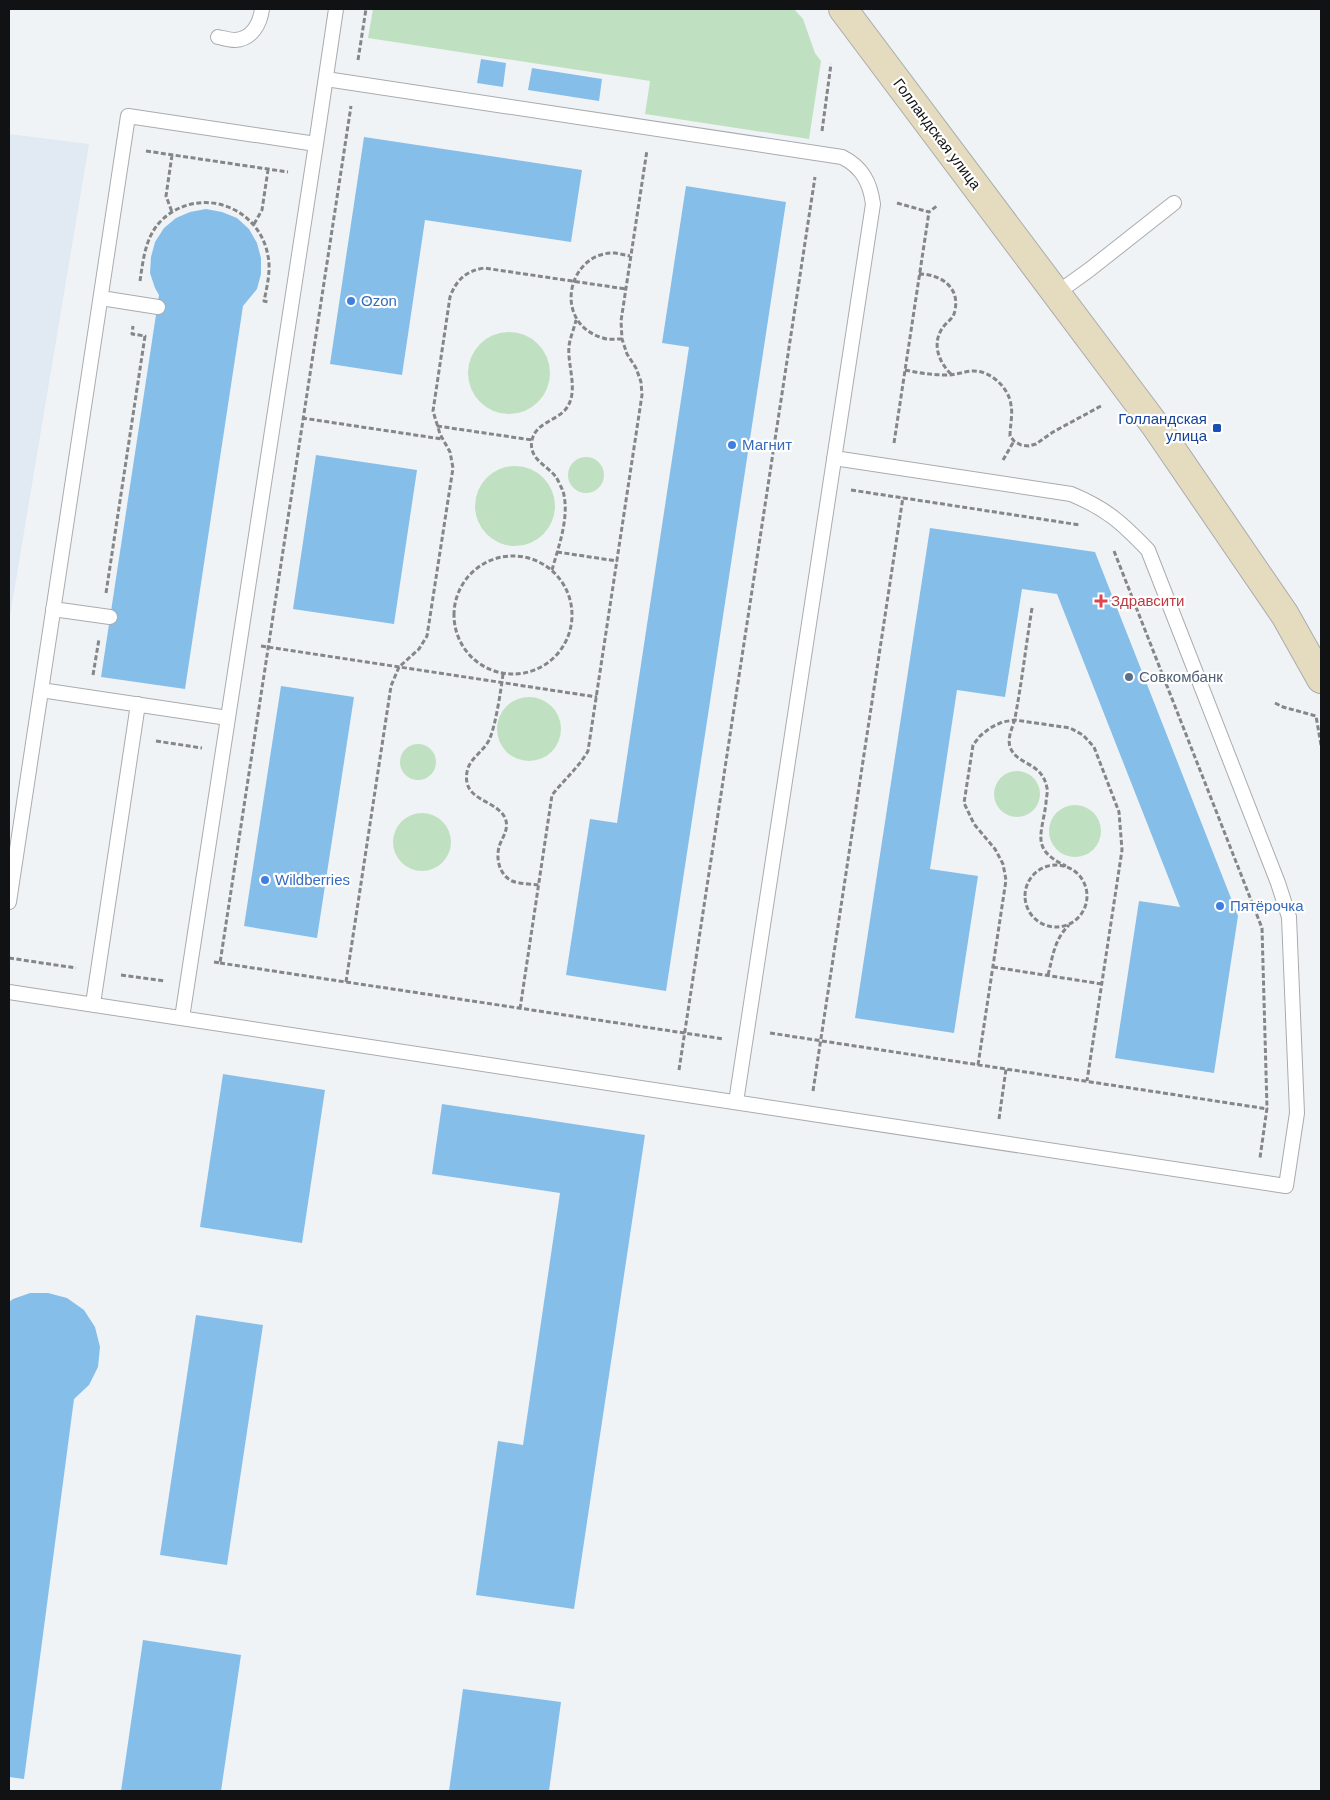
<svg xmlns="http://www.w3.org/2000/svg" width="1330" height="1800" viewBox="0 0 1330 1800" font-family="Arial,sans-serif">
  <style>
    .built { fill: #e1eaf2 }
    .green { fill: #c0e1c1 }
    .building { fill: #86beea }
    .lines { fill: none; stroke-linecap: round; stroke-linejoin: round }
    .lane-casing { stroke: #a9acae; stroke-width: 16 }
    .secondary-casing { stroke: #a9acae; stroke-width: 30 }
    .path { stroke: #848687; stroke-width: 3; stroke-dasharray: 5 2.5; stroke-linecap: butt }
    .lane { stroke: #fff; stroke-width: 14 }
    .secondary { stroke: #e5dbbe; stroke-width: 28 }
    .shop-dot { fill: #3f7fe0; stroke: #fff; stroke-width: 2 }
    .transit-dot { fill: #1a4fb4; stroke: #fff; stroke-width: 2 }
    .health-dot { fill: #e0444e; stroke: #fff; stroke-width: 2 }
    .service-dot { fill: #5c6f8a; stroke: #fff; stroke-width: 2 }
    .labels { text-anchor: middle; stroke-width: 4.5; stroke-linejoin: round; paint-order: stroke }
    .street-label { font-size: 15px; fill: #111213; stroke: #fff }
    .shop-label { font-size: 15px; fill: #366cbe; stroke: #fff; text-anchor: start }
    .transit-label { font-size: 15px; fill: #164399; stroke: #fff; text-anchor: end }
    .health-label { font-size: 15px; fill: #be3a42; stroke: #fff; text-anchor: start }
    .service-label { font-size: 15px; fill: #4e5e75; stroke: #fff; text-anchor: start }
  </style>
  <rect width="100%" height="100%" fill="#f0f3f5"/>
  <!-- built -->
  <path class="built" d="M9,134L89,144L9,622Z"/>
  <!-- green -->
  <path class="green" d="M373,9H794L803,19L815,53L821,61L809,139L645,114L650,81L368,38Z
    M468 373a41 41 0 1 1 82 0a41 41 0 1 1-82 0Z
    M568 475a18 18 0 1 1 36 0a18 18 0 1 1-36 0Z
    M475 506a40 40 0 1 1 80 0a40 40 0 1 1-80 0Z
    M497 729a32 32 0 1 1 64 0a32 32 0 1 1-64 0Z
    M400 762a18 18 0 1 1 36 0a18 18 0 1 1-36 0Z
    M994 794a23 23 0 1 1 46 0a23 23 0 1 1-46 0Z
    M1049 831a26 26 0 1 1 52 0a26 26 0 1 1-52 0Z
    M393 842a29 29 0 1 1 58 0a29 29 0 1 1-58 0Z"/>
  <!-- building -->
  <path class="building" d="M481,59L506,63L503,87L477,83Z
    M532,68L602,79L599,101L528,90Z
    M364,137L582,170L571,242L425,220L402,375L330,364Z
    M686,186L786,202L666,991L566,975L590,819L617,823L689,347L662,343Z
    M206,209L222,212L237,218L249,229L257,243L261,258V274L257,289L243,306L185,689L101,677L159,295L155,288L150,273L151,257L155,242L164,228L176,218L190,212Z
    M316,455L417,470L394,624L293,609Z
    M930,528L1095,552L1238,916L1214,1073L1115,1058L1139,901L1180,907L1057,594L1022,589L1005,697L957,690L930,869L978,876L954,1033L855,1018Z
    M281,686L354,697L317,938L244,926Z
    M223,1074L325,1090L302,1243L200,1227Z
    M442,1104L645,1135L574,1609L476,1595L498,1441L523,1445L560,1193L432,1174Z
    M30,1293H48L67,1298L84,1310L95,1327L100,1347L98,1367L89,1385L74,1399L24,1779L9,1777V1302L13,1299Z
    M196,1315L263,1325L227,1565L160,1555Z
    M143,1640L241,1655L221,1791H121Z
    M463,1689L561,1702L549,1791H449Z"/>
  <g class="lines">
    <!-- lane casing -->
    <g class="lane-casing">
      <path id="lane" d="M218,37C223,38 230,40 235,40C252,39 260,24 262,9
        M326,79L842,157C862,167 870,182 873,204L736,1102
        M316,144L336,9
        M1057,293L1089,270L1174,203
        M101,298L158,307
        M53,609L110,617
        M41,690L228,718
        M9,902L128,116L316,144L182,1018
        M9,992L1286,1186L1297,1113L1289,917L1278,883L1148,550C1122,523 1107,509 1071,494L834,458
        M93,1004L138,704"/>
    </g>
    <!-- secondary casing -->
    <g class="secondary-casing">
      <path id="secondary" d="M843,9L1155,425L1285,615L1321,679"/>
    </g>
    <!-- path -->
    <path class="path" d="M358,60L366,9
      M822,131L831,64
      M146,151L288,172
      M172,155L166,196L172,212
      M897,203L929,212L938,205
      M254,224L262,210L268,170
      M919,274C940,274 960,287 955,310C954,318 949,320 944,326C931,342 938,362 952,375
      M140,281C143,261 145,239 159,223C195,184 259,204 268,256C271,270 267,287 264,301L268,302
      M622,339C616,339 608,340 603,338C551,323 568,251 615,253C620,254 625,255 630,256
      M905,370C919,373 932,375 947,375C956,375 965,371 974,371C991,371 1009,388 1011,405C1013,415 1010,425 1010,436L1014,441L1021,445L1029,446L1036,444L1053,432L1101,406
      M302,418L442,439
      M437,426L532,440
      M894,443L929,212
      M1003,460L1014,441
      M851,490L1080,525
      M1114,551L1262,928L1267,1108L1260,1158
      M557,552L617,561
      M454 615a59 59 0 1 1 118 0a59 59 0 1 1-118 0Z
      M552,570C559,545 570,516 563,491C561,487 558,480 556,477C547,465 528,459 532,440C536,423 555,421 565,410C580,393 567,366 569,346C570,338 574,329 576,320
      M106,593L145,336L132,334L133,326
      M1032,608C1026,645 1022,681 1015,718C1013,727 1007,737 1010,747C1017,766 1042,761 1047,788C1048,793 1046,798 1046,803C1042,835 1030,849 1066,866
      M261,646L597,697
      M503,674C501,690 496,723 490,738C485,751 469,758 467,772C462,800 493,799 504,816C510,826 504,835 500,844C495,857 499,875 512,881C520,884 531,884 539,885
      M93,675L99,639
      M1275,703L1283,707L1316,716L1321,745
      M156,741L202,748
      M1025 896a31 31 0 1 1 62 0a31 31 0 1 1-62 0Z
      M9,958L76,968
      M214,962L220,963L351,106
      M220,963L724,1039
      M993,967L1102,984
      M121,975L165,981
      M1048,975C1053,956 1054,940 1069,925
      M346,982L391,686L399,667L419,649L427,636L453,468L450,452L440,434L433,411L450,297C456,280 466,271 484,268L626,289
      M520,1009L552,795C564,780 578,768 588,751L642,395L641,382L636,368L627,354L622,339L621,321L647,150
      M770,1033L1268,1109
      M978,1065L1006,880L1003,864L995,849L974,824L964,803L973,745L980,736L990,728L1002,722L1015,720L1070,728L1083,735L1094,747L1119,812L1122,850L1087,1081
      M679,1070L815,177
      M813,1091L903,497
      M999,1119L1006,1069"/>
    <!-- lane -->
    <use href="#lane" class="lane"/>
    <!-- secondary -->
    <use href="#secondary" class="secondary"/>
  </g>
  <!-- markers -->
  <g class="shop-dot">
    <circle cx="351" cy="301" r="5"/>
    <circle cx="732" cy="445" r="5"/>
    <circle cx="265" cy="880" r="5"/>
    <circle cx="1220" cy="906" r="5"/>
  </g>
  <rect class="transit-dot" x="1212" y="423" width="10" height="10" rx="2.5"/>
  <path class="health-dot" d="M1098.5 593.5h5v5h5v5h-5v5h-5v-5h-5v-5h5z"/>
  <circle class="service-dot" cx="1129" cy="677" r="5"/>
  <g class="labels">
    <!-- street labels -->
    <g class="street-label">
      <text transform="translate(937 134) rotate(53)" y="5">Голландская улица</text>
    </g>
    <!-- shop labels -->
    <g class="shop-label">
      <text x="361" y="306">Ozon</text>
      <text x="742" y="450">Магнит</text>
      <text x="275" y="885">Wildberries</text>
      <text x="1230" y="911">Пятёрочка</text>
    </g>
    <!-- transit labels -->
    <g class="transit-label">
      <text x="1207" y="424">Голландская<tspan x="1207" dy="17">улица</tspan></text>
    </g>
    <!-- health labels -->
    <g class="health-label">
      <text x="1111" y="606">Здравсити</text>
    </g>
    <!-- service labels -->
    <g class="service-label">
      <text x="1139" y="682">Совкомбанк</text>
    </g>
  </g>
  <!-- border -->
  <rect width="1330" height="1800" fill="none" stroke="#111213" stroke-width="20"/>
</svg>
